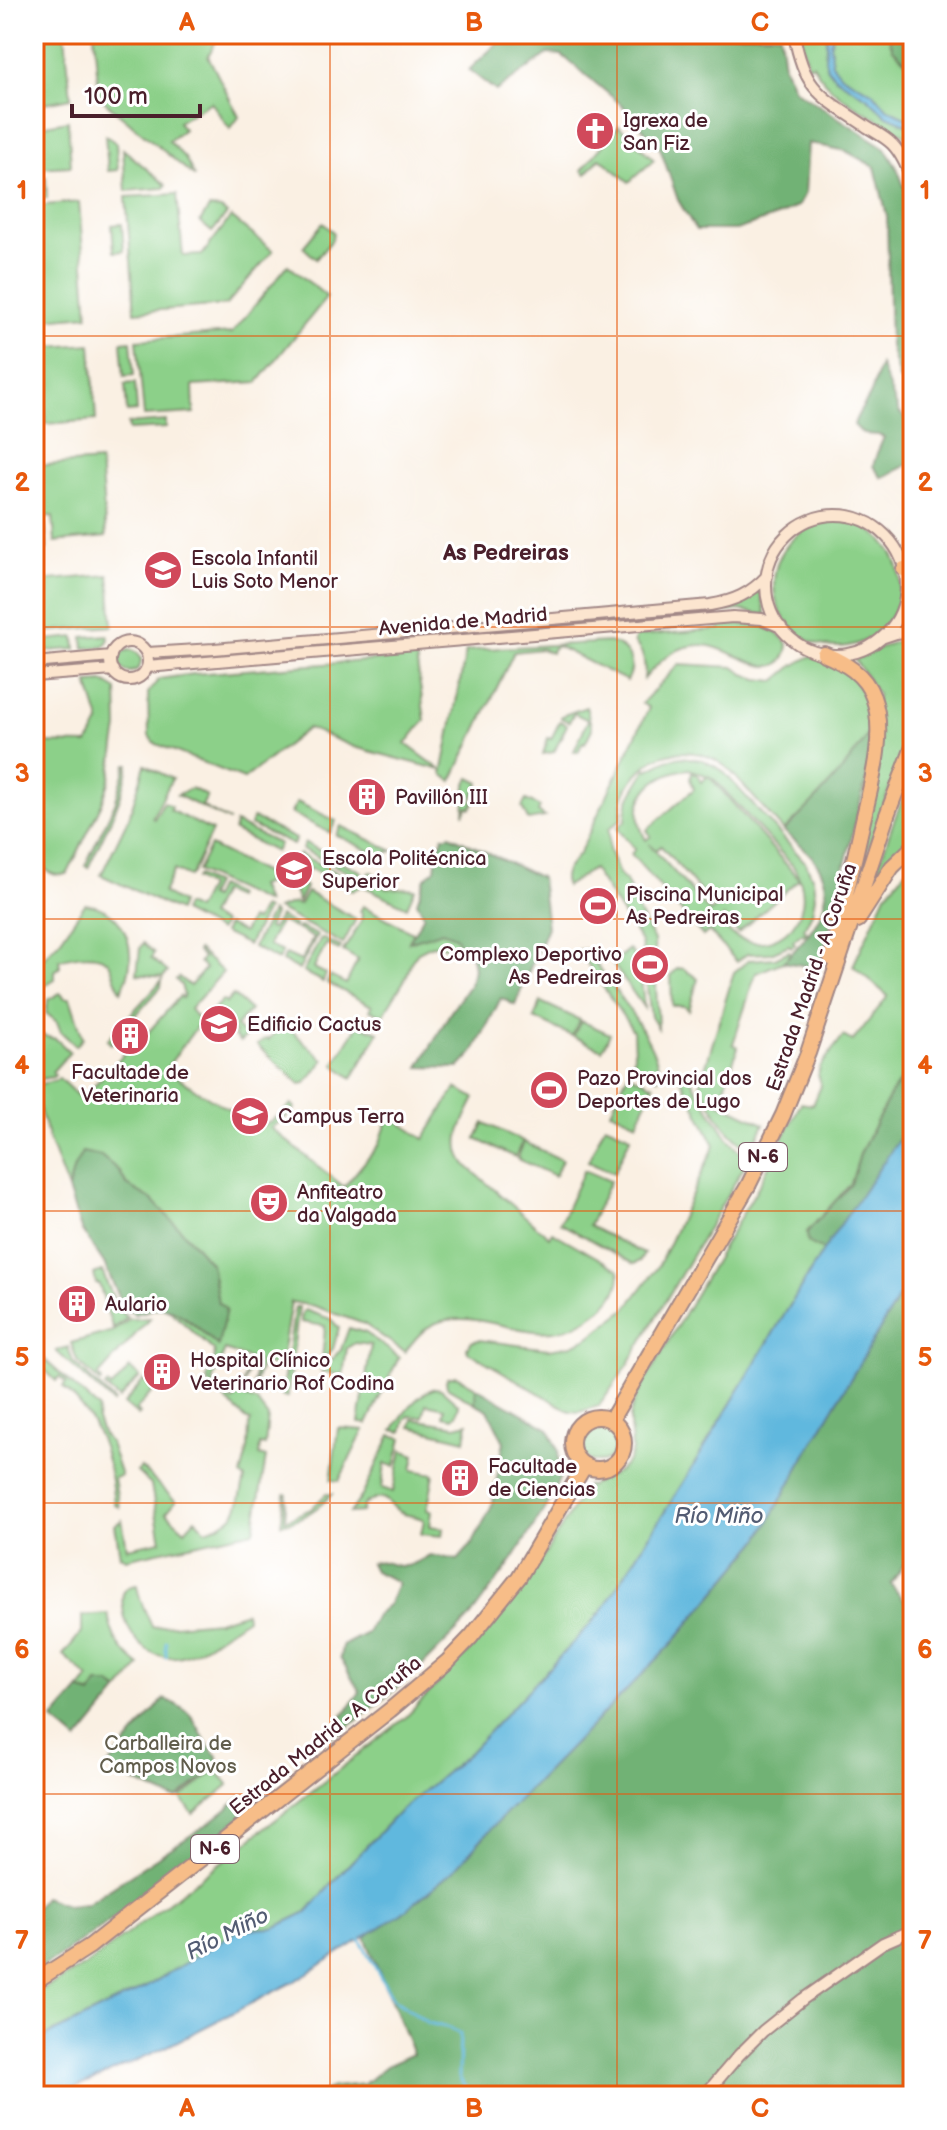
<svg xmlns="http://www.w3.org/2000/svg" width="947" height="2130" viewBox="0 0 947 2130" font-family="'Balsamiq Sans',sans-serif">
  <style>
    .green { fill: #8cd089; stroke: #6b785a; stroke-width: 2; fill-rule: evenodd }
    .forest { fill: #71b275; stroke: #5e6850; stroke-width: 2 }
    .water { fill: #61b8de; stroke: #566c84; stroke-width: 2 }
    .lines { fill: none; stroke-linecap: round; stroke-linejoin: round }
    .stream { stroke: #61b8de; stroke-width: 3 }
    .secondary-casing { stroke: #a28887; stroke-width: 14 }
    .highway-casing { stroke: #a28887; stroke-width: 18 }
    .secondary { stroke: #fce5cf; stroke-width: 10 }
    .highway { stroke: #f7bd88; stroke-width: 14 }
    .grid { fill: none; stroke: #e8590c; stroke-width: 2; stroke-opacity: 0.55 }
    .labels { text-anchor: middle; stroke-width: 6; stroke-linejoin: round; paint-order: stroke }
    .shield { fill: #fff; stroke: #80626b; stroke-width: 2 }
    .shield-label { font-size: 18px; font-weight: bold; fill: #4a1f2b }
    .poi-label { font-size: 20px; fill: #4a1f2b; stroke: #fff; text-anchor: start }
    .street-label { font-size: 20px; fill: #4a1f2b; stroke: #fff }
    .park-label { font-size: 20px; fill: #615d4c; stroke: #fff }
    .neighbourhood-label { font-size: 22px; font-weight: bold; fill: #4a1f2b; stroke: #fff }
    .water-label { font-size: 22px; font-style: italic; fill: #535c73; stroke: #fff }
    .neatline { fill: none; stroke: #e8590c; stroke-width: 3 }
    .grid-label { font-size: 26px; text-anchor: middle; font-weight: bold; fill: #e8590c }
  </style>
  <rect width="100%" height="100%" fill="#fff"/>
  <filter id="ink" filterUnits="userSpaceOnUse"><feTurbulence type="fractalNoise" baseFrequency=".0125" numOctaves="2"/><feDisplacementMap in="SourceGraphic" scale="16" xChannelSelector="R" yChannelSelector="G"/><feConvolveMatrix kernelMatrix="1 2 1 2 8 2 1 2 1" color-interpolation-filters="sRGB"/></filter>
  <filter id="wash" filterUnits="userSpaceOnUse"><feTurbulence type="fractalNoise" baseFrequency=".006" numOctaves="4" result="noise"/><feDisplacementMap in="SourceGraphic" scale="32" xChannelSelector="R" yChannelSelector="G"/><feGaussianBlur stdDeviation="1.8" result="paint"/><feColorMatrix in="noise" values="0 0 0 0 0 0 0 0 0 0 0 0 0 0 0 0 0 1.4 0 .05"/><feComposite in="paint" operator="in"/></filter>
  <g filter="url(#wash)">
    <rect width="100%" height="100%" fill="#faf0e3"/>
    <!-- green -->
    <path class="green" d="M34,34H65L71,98L34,105Z
      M94,34H220L208,56L239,117L230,129L211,102L178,122L184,129L169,141L185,158L195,177L99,97Z
      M800,34H827L825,59L827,68L836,78L868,98L887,116L913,127V141C881,117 831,102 813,64L808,66Z
      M833,34H888L893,49L913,68V121L888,109L872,92L841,76L832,64L830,45Z
      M68,121L71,166L34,168V127Z
      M619,126L654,160L629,182L600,158L586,174L582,170Z
      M105,135L116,143L118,170L108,171Z
      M123,149L166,185L164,188L126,191Z
      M46,178L47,198L34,199V181Z
      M177,194L183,256L202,255L231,217L273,251L226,305L135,312L126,197Z
      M79,202L88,315L34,320V206Z
      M209,208L221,209L227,214L212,232L200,222Z
      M323,223L333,232L332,240L316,259L303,247Z
      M122,224L124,251L114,252L112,225Z
      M288,265L327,297L258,382L193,386L194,413L144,416L137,340L232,333Z
      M131,341L134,375L124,376L121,342Z
      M91,344L96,420L46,424L44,399H34V348Z
      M135,383L137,411L127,412L125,384Z
      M166,421V428L129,430L128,424Z
      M100,461L106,537L55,542L53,516L34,517V466Z
      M774 584a63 63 0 1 1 126 0a63 63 0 1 1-126 0Z
      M45,524L47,549L34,551V525Z
      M109,575L113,626L43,632L39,581Z
      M760,590L766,615L739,610L713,613V610L739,605Z
      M708,610V614L522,629V626Z
      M720,624C744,623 774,622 788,645C782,693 729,644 701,645C676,645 659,661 644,679C646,664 644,653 634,642L636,636L720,629Z
      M515,627V630L325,646V644Z
      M108,635L109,639L104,647L84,648L83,637Z
      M75,637L76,649L45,651V640Z
      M913,637V725L854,886L877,694L855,660C875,651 891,641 913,637Z
      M609,642C629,647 637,663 627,681L557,646L552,649L551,653L541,649L514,652L452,781L442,774L466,651C514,646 561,645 609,642Z
      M318,644V648L175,659V656Z
      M119 661a11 11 0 1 1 22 0a11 11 0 1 1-22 0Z
      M811,656L829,661L852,676L869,702L871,730L855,756L811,805L784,831C770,815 756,800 743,785C737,779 732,772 726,767C701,747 664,747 642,769C629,782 619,800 622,818L609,829V850L618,872L628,885L636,907L654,941L658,1028L651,1017L641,942L593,869L566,886C559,873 571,865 579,854L649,708L642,703L679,664L734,667L744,674L758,679L775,681L793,666Z
      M416,657L425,720L406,744L441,770L354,747L308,728L244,779L154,743L149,736L148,693L159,679L194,674Z
      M104,682L117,690L118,728L110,779L102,803L68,873C53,880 45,869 34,859V743L88,744L100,721L88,683Z
      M586,707L592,729L585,743L583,742L578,752L574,751L588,720L574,713L569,722L561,718V716Z
      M560,721L567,725L554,752L543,754L548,738L551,739Z
      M681,757L703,760L722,770L806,863L813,879L815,897L812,913L804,929L807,932L804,935L802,933L793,941L795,944L791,947L789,945L771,953L747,954L737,962L709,931L703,936L631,854L635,849L617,828L626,820C626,793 639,787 646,768L648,770L667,760ZM689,769L708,776L701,782L698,775L692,772L690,779L694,789L647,830L651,836L646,840C626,803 650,773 689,769ZM709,776L715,780L793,866C828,920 761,972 719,922L724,917L738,933L799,879ZM649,844L656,850L661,846L715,908L710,912Z
      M127,764H129C123,801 103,835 88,868L85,866L115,803Z
      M145,765L172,779L152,818L154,819L164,802L171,806L170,810L212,831L192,873L189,877L174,870L163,893L181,903L178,911L101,875L129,817Z
      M913,771V844L871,887L893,823Z
      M470,778L480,783L471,800L474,802L471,808L467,807L464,814L466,785Z
      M191,788L207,796L202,806L229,821L177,795Z
      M526,800L540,807L538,812L545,817L528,820L522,807Z
      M297,802L336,821L330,833L291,813Z
      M253,818L296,839L293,845L250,825Z
      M235,823L279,844L275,852L234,831Z
      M341,826L393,851L378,855L336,835Z
      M305,843L362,872L359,878L302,849Z
      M210,846L277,879L259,886L266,903L197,871Z
      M299,854L356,882L365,880L369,873L373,872C384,897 395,885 415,889L407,907L363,886L352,890L309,868L301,884L306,887L298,902L292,885L294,881L287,877Z
      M913,862V1064L891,1094L872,1130L860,1154L851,1184L807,1232L815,1244L824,1249L686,1478L600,1614L470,1752L399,1812L340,1874L307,1912L274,1928L240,1929L146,1987L34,2042V1994L85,1966L232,1854L406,1717L488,1631L525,1587L587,1485L589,1487C599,1478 612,1477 622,1468C639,1453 629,1439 630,1420C630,1411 633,1406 636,1397L758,1187L801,1103L813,1105L821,1086L818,1074L820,1067L843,1036L853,1041L888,996L853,966L886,894Z
      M197,876L214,884L208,896L212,898L218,886L236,895L235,898L221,892L209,916L223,923L219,931L182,912L185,905L196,910L208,887L195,879Z
      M307,892L356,919L343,944L277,909L294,903L299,905Z
      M85,904C128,908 141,958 121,991C116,983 114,974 110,965C102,950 72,956 59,960L60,967L55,971V979L40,988L34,983V968L61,939Z
      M363,906L414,933L410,940L442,931L456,936L460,946L458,948L432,945L418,952L411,962L407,976L383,1015L370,1010L372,1006L327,983L330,976L346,984L358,960L343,951L361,922L362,913L360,911Z
      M262,908L266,910L248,945L223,933L227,925L243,933L250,919L255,921Z
      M271,912L274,914L268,928L272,929L279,916L295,925L294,928L280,921L268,945L282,952L278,960L253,947Z
      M299,927L317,935L299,970L282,961L286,954L301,961L313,938L297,929Z
      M321,938L341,947L339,950L326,944L314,968L326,974L323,982L303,972Z
      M143,943L154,953L151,958L168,972L163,977L137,974L140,948Z
      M585,949C602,973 666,1051 658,1078L632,1066L634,1054L633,1031L578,950Z
      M629,949L640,965L644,1008L612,963Z
      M198,950L223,972L190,1009L200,1022L166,1069L196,1090L258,1126C270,1123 284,1114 291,1104L295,1108L290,1114L271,1128L344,1187L379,1145L386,1125L392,1117L424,1139L456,1088L475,1098C465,1120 448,1143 467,1166L549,1237L552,1232L619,1270C622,1280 617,1290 611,1299C605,1307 596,1313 587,1319C538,1350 498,1313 448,1320C428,1322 416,1337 405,1352L364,1324L314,1306L291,1302L280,1367L262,1363L252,1391L257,1361L253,1360L242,1386L250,1359L225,1350L212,1381L218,1390L233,1401L238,1395L256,1401L268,1417L265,1446L260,1445L259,1455L266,1457L254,1531L126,1559L120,1556L115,1525L122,1520L127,1548L161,1541L151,1485L137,1472L141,1468L176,1501L166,1513L185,1530L195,1519L206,1530C241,1518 236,1512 245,1479L241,1475L248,1449L249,1426L251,1421L247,1420L210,1386L207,1378L215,1357L214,1351L168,1309H172L195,1326L217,1345L218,1303L211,1264L151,1199L127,1185L119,1170L74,1167L68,1190L50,1143L34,1092V1085L55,1081L59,1078L81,1099L133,1044L136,1046L180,996L182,998L184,996L181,985L176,980L179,977L190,986L205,969L199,962L203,958L197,952Z
      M789,951L792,954L783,962L756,973L733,1044L738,1047L720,1103L764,1124L752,1150C721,1130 718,1115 700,1085L734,972L749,960L775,958Z
      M678,968L684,969L698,979L689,1010L684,1006H672L671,975Z
      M162,980L161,987L120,1033L118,1032L116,1035L117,1037L111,1044L107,1040Z
      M60,993L65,998H70L83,1038L76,1046L61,1032L57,1022L46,1013L48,1000Z
      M233,995L250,1010L236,1026L246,1036L240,1042L234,1036L235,1033L220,1019L217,1021L209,1014L223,1000L226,1003Z
      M541,1002L580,1020L572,1036L534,1018Z
      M581,1021L610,1034L602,1050L573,1036Z
      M283,1023L324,1060L306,1083L300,1084L257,1045L265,1039L268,1040L280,1028Z
      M358,1025L379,1032L352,1078L335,1065V1063Z
      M36,1029L44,1036L56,1039L70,1052L52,1072L55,1075L53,1077L34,1080Z
      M677,1071H681L689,1077L728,1138L748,1160L628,1365L599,1406L579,1412L570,1411L477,1357L468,1352L467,1348L471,1342L479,1340L549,1349L572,1345L588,1338L626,1309L659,1265L715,1145Z
      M628,1073L654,1085L637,1123L611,1111Z
      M484,1123L523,1141L515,1157L476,1139Z
      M605,1125L631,1136L614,1173L588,1161Z
      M524,1142L562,1160L555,1176L517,1159Z
      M584,1170L610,1181L589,1226L644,1254L640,1261L634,1264L560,1223Z
      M102,1271L114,1300L105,1303L99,1284H96L94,1274Z
      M115,1305L127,1318L113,1329L106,1308Z
      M295,1307H299L287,1397L281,1396Z
      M305,1310L331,1319L339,1328L333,1349L322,1360L325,1326L301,1322L302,1313Z
      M150,1318L98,1376L102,1381L101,1383L77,1361L71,1343L113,1331L130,1319Z
      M349,1328L366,1333L399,1357L367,1424L359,1423L371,1345L355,1343L347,1348L343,1375L321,1372L341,1349Z
      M68,1347L73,1362L114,1401L113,1403L56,1351Z
      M34,1350L98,1408L97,1420L103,1435L110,1443L121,1476L114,1478L119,1507L114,1504C109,1455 100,1422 63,1387L66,1383L59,1377L56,1381L34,1359Z
      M130,1368L140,1377L119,1399L105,1387L107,1385L112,1388Z
      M456,1376L476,1387L475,1403L447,1387L446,1381L448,1378Z
      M144,1380L154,1390L136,1410L140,1414L138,1416L124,1404Z
      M435,1388L441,1389L459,1405L456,1415L453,1418L443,1416L445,1408L426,1404L423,1417L409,1416L405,1420L402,1432L393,1430C403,1414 416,1395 435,1388Z
      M413,1419L456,1426L468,1423L465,1440L411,1427Z
      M579 1443a19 19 0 1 1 38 0a19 19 0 1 1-38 0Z
      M338,1428L364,1430L339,1481L331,1480Z
      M391,1435L402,1438L395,1466L385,1464L382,1488L393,1492L402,1450L415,1455L412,1470L434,1474L427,1510L432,1511L430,1526L443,1528L442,1536L421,1534L424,1520C417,1516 411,1516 404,1514C383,1505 392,1490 364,1504L362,1512L350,1513L363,1494Z
      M285,1494H287L285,1520L311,1509L326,1494H332C317,1510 303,1519 281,1524Z
      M137,1585C139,1601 146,1612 152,1627L217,1621L246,1612L247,1618C229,1629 203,1651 182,1656C150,1663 126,1637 123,1607C122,1601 121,1594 126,1589C129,1586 133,1586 137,1585Z
      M108,1614C112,1638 121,1652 140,1666L119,1691L110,1684L92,1695L80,1689L89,1678L63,1655L82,1632V1616Z
      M216,1770L229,1785L193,1814L181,1798Z"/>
    <!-- forest -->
    <path class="forest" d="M507,34H780L784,66L794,89L885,148L897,168L913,209V399L899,379L890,346L887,216L875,167L846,151L808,143L805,193L799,205L780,215L736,230H696L678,200L660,148L623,106L562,55L548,54L496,91L469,70Z
      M888,34H913V68L893,49Z
      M880,365L899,412L913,427V462L882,478L873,466L877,453L884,437L878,435L863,434L854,425C857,412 866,405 871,393C875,383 876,375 880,365Z
      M871,730L866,779L820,968L783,962C809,936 843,900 816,862C808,850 794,841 784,831C817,800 847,768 871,730Z
      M450,835L541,878L547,927L515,1005L501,998L473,1053L459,1068L419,1067L450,1013L470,984L474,969L472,957L460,946L455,936L442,931L409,942L424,915L417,902L425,878L435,869L437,851L443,837Z
      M913,1064V1119L824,1249C821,1249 811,1244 808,1242L807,1232L851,1184L860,1154L872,1130L891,1094Z
      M82,1152L101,1156L118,1170L127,1185L151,1199L187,1236L211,1264L218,1302L226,1309L218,1346C204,1333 178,1306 159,1308C150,1309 143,1313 134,1314L124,1308L104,1263L81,1229L68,1190L74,1167Z
      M913,1273V1551L891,1584L903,1600L913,1599V2096H318L332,2087L364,2084L386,2066L413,2054L365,1937L401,1914L452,1872L497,1822L671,1645L758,1541L809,1449Z
      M476,1387L549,1429L558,1450L560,1477L550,1500L513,1559L468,1620L413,1675L341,1733L332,1736L342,1717L360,1692L340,1658L342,1646L367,1633L376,1615L389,1604L398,1582L374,1571L370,1563C383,1558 391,1567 404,1566C413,1566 422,1559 430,1555L458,1560L472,1544L491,1508L504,1442L488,1410L475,1403Z
      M98,1684H110L119,1691L78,1741L53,1720L80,1689L91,1695Z
      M164,1699C176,1704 189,1710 196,1723C204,1736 205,1745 218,1756V1764L216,1768L177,1799C167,1798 115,1773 108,1766Z
      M243,1796L263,1800C188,1858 115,1923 34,1972V1910L44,1897L68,1906L86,1904L208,1824Z"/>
    <!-- water -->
    <path class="water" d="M827,34H833L830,45L832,64L841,75L872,92L888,109L913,121V127L887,116L868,98L836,78L827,68L825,59Z
      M913,1119V1273L809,1449L758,1541L671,1645L497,1822L452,1872L401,1914L295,1981L166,2047L58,2096H34V2042L146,1987L240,1929L274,1928L307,1912L340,1874L399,1812L470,1752L600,1614L686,1478L824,1249Z"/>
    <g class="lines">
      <!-- stream -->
      <path class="stream" d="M166,1657V1642
        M359,1938L393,1999L428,2023L450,2028L460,2034L459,2077L470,2096"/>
    </g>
  </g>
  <g filter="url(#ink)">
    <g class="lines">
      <!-- secondary casing -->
      <g class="secondary-casing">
        <path id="secondary" d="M794,34C804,91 821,96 867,127C875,132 885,137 892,144C902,154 908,169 913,182
          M766 585a70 70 0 1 1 140 0a70 70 0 1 1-140 0Z
          M884,637L896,633L913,631
          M110 661a19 19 0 1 1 38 0a19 19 0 1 1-38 0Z
          M147,653L214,649L710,605C734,601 750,594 767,576
          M34,663L111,656
          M147,667L733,617L762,619L781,627
          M34,676L113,670
          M704,2096L739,2055L763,2031L803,1999L883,1943L913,1930"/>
      </g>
      <!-- highway casing -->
      <g class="highway-casing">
        <path id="highway" d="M904,569L913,572
          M824,654C845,663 865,674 873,697C887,734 870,788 862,825C852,870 841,914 831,958
          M858,920L892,867L913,847
          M572 1443a26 26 0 1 1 52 0a26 26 0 1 1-52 0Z
          M611,1420L748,1186L783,1115L808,1053L887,815L913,747
          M34,1982L90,1946L390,1710L448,1661L471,1637L519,1577L585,1465"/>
      </g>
      <!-- secondary -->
      <use href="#secondary" class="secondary"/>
      <!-- highway -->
      <use href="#highway" class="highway"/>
    </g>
  </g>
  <!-- grid -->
  <path class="grid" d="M330,34V2096M617,34V2096M34,336H913M34,627H913M34,919H913M34,1211H913M34,1503H913M34,1794H913"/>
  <!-- icons -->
  <defs>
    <g id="church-disc" transform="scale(2)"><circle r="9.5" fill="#d1495b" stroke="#fff"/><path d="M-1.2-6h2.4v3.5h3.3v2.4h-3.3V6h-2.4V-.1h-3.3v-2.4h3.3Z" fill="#fff"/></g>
    <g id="school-disc" transform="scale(2)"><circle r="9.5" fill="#d1495b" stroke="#fff"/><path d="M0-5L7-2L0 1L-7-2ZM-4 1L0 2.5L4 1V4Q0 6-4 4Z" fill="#fff"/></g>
    <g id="building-disc" transform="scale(2)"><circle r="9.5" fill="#d1495b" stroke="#fff"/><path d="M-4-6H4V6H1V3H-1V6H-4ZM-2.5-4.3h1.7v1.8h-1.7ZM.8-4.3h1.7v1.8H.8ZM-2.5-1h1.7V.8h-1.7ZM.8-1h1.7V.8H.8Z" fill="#fff"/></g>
    <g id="university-disc" transform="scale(2)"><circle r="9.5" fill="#d1495b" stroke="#fff"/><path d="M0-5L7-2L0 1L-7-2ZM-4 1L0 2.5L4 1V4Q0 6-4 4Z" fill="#fff"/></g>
    <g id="stadium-disc" transform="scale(2)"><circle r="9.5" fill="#d1495b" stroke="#fff"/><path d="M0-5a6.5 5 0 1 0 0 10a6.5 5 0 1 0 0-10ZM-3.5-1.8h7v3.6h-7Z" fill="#fff"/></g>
    <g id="theatre-disc" transform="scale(2)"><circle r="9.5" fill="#d1495b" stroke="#fff"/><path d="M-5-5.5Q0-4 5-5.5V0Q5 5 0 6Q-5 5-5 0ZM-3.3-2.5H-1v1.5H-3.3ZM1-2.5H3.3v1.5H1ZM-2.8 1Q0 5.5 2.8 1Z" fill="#fff"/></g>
  </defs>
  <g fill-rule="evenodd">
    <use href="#church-disc" x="595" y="131"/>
    <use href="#school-disc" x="163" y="570"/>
    <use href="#building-disc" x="367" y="797"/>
    <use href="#university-disc" x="294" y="870"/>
    <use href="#stadium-disc" x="598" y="906"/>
    <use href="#stadium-disc" x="650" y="965"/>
    <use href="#university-disc" x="219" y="1024"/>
    <use href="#building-disc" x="130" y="1036"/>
    <use href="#stadium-disc" x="549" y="1090"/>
    <use href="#university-disc" x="250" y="1116"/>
    <use href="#theatre-disc" x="269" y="1203"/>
    <use href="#building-disc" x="77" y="1304"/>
    <use href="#building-disc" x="162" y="1372"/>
    <use href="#building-disc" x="460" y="1478"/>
  </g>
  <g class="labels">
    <!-- shield labels -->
    <g class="shield">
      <rect x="739" y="1143" width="48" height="28" rx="6"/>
      <rect x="191" y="1835" width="48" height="28" rx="6"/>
    </g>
    <g class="shield-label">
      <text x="763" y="1163">N-6</text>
      <text x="215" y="1855">N-6</text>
    </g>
    <!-- poi labels -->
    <g class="poi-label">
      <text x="623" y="127">Igrexa de<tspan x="623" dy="23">San Fiz</tspan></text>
      <text x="191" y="565">Escola Infantil<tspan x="191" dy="23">Luis Soto Menor</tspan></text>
      <text x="395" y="804">Pavillón III</text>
      <text x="322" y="865">Escola Politécnica<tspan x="322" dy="23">Superior</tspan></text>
      <text x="626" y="901">Piscina Municipal<tspan x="626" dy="23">As Pedreiras</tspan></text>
      <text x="622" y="961" text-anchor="end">Complexo Deportivo<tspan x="622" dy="23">As Pedreiras</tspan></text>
      <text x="247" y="1031">Edificio Cactus</text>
      <text x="130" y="1079" text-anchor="middle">Facultade de<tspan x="130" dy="23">Veterinaria</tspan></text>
      <text x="577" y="1085">Pazo Provincial dos<tspan x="577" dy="23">Deportes de Lugo</tspan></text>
      <text x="278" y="1123">Campus Terra</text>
      <text x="297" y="1199">Anfiteatro<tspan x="297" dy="23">da Valgada</tspan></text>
      <text x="105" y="1311">Aulario</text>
      <text x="190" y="1367">Hospital Clínico<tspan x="190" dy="23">Veterinario Rof Codina</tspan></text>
      <text x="488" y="1473">Facultade<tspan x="488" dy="23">de Ciencias</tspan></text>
    </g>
    <!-- street labels -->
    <g class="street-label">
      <text transform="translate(463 621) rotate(-5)" y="7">Avenida de Madrid</text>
      <text transform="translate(811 977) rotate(-71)" y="7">Estrada Madrid - A Coruña</text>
      <text transform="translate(325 1735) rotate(-39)" y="7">Estrada Madrid - A Coruña</text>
    </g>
    <!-- park labels -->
    <g class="park-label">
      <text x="168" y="1750">Carballeira de<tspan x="168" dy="23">Campos Novos</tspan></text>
    </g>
    <!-- neighbourhood labels -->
    <g class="neighbourhood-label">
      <text x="506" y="560">As Pedreiras</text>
    </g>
    <!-- water labels -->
    <g class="water-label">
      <text x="719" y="1523">Río Miño</text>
      <text transform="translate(227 1933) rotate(-27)" y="8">Río Miño</text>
    </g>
  </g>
  <!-- margin -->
  <rect width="947" height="2130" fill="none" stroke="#fff" stroke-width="88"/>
  <!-- scale -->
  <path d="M72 104v12h128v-12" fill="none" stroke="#4a1f2b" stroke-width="4"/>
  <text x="84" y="104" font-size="24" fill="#4a1f2b" stroke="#ffffff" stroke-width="6" paint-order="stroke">100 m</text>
  <rect x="44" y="44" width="859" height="2042" class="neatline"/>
  <g class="grid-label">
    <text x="187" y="31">A</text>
    <text x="474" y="31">B</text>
    <text x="760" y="31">C</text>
    <text x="22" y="199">1</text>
    <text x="925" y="199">1</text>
    <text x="22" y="491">2</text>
    <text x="925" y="491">2</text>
    <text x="22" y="782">3</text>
    <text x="925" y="782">3</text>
    <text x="22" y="1074">4</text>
    <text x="925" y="1074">4</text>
    <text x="22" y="1366">5</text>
    <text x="925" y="1366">5</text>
    <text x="22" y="1658">6</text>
    <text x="925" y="1658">6</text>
    <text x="22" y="1949">7</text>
    <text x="925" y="1949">7</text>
    <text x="187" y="2117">A</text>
    <text x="474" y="2117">B</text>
    <text x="760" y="2117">C</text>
  </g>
</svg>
